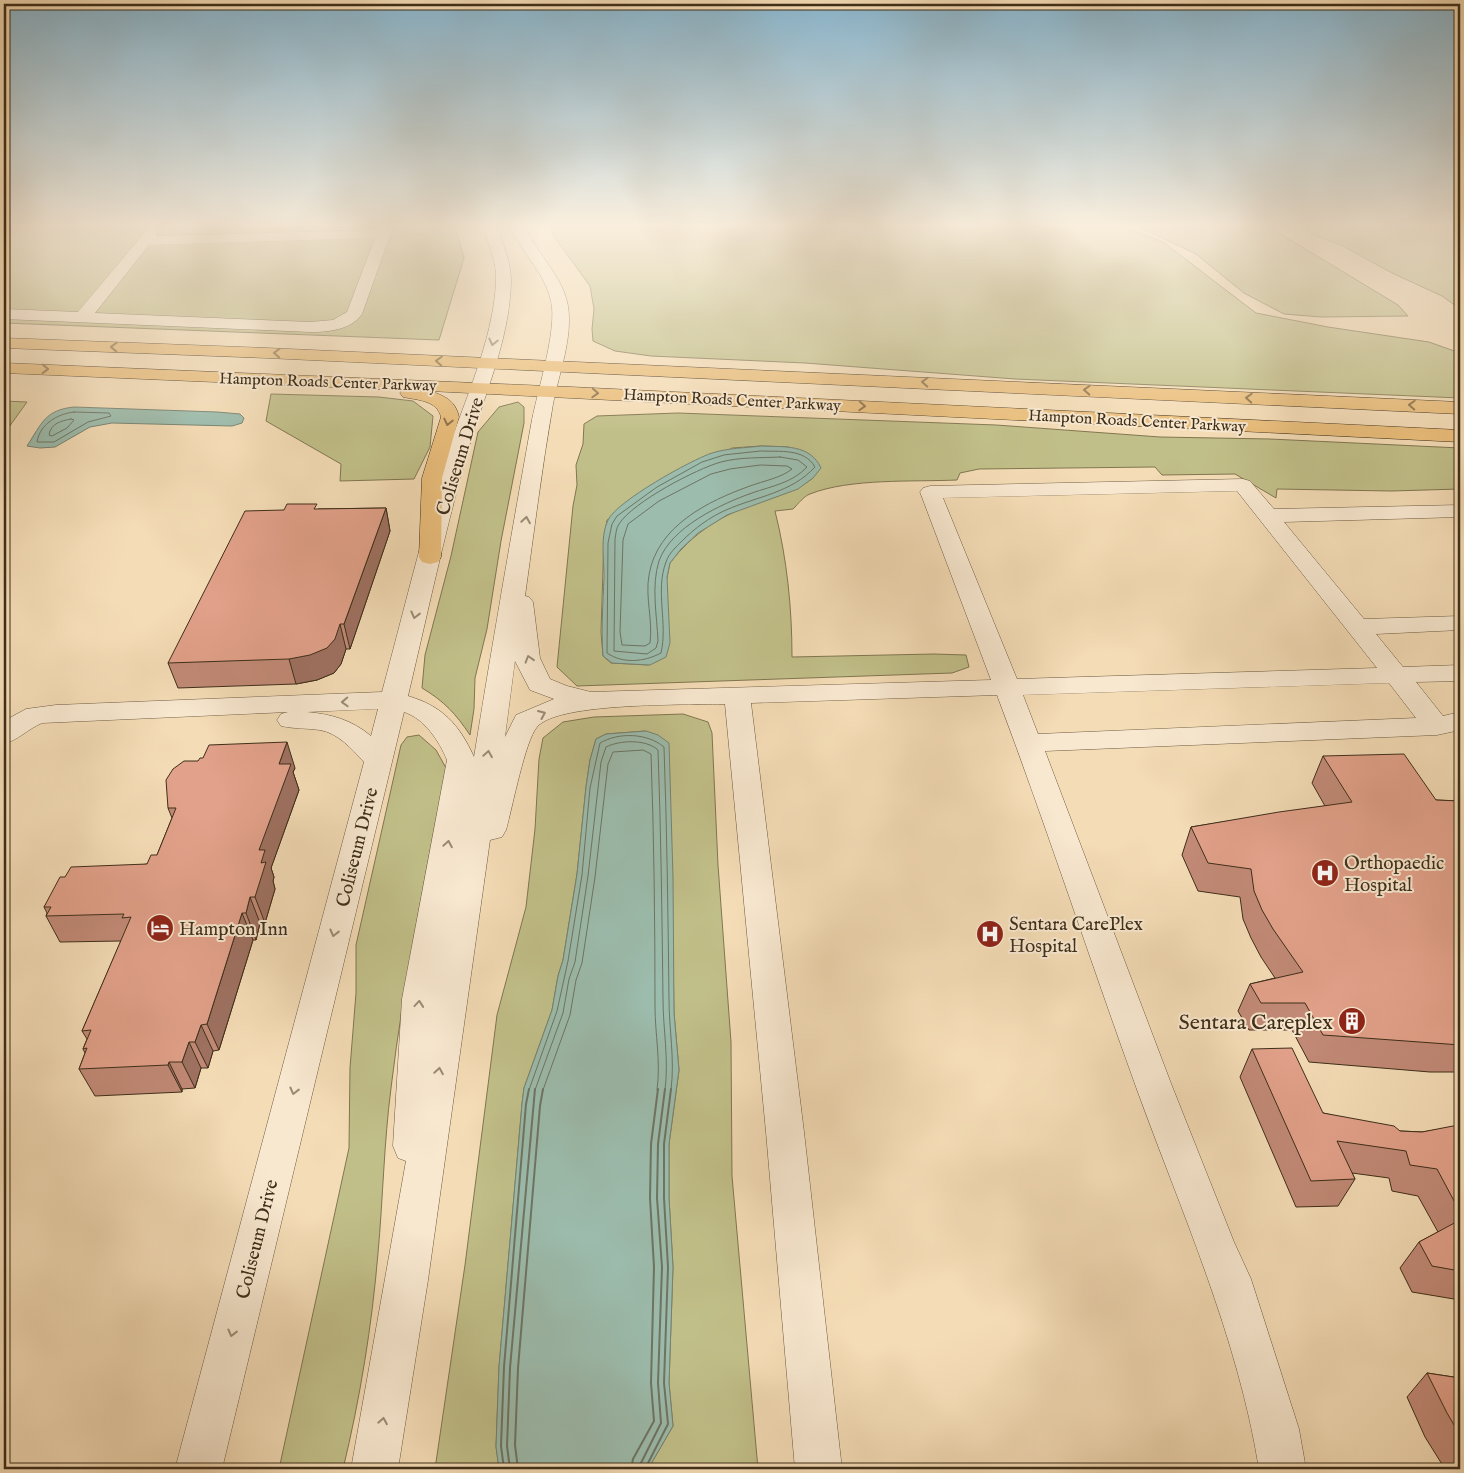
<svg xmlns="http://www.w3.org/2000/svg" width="1464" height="1473" viewBox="0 0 1464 1473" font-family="'IM FELL English',serif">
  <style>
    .green { fill: #c1bf89; stroke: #807651; fill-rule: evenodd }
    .water { fill: #9cbcad; stroke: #768372 }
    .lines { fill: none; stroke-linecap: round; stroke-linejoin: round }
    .shore-far1 { stroke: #6d7563; stroke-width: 1 }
    .shore { stroke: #6d7563; stroke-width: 2 }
    .minor-casing { stroke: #6c5a40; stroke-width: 1 }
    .major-casing { stroke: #3e2e19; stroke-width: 1 }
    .minor { fill: #f8e8d0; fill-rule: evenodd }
    .major { fill: #eabe7b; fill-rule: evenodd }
    .wall { fill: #c28a77; stroke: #3e2e19 }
    .shaded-wall { fill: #9e7161; stroke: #3e2e19 }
    .building { fill: #e2a18a; stroke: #3e2e19 }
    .oneway { stroke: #9b8b74 }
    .oneway2 { stroke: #8b6f45 }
    .labels { text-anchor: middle; stroke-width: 4; stroke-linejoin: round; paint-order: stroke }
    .far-street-label { font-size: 16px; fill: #3e2e19; stroke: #f8e8d0 }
    .street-label { font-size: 19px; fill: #3e2e19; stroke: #f8e8d0 }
    .poi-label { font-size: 19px; fill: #3e2e19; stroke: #f8e8d0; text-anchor: start }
    .near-poi-label { font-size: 22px; fill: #3e2e19; stroke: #f8e8d0; text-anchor: end }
  </style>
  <rect width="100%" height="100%" fill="#f4dcb6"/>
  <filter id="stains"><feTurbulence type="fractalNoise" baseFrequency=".004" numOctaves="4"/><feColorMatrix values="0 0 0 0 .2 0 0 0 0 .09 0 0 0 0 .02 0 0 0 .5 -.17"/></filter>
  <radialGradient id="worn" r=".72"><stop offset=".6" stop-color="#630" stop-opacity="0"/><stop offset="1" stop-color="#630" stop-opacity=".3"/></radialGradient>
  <!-- green -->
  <path class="green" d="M4,227H455L464,258L439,340L4,323Z
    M551,227H1125L1163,242L1256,313L1328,327L1429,342L1460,353V398L1015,379L805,363L651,356L615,351L593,341L592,329L594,309L590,286L553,235Z
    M1139,227H1269L1398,305L1408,316L1321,317L1284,314L1244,293L1196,254Z
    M1299,227H1460V309L1442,296L1392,273L1341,245L1318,237Z
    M271,394L379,397L413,401L433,416L430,447L414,479L340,481L341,464L266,421Z
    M4,401L27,402L4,434Z
    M518,402L524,407V423L501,541L487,629L475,678L474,709L470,735C456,714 444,701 422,688L425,655L451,556L478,432L499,407Z
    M678,413L996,425L1160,437L1270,439L1460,448V489L1391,491L1277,489L1276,498L1235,474L1162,475L1155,467L979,469L960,473L957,480C914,482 850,478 810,494C804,496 798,504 793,509L775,511C787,559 792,608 792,657L934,654L966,655L969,667L952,673L577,686L557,667L573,506L577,485L576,465L583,444L584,424L597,416ZM761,446L789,447L813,478C794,492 775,497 754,504C720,516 692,534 670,563L649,665L611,663L603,656L601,632L604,538L607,520L732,448Z
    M683,714L708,722L712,733L718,865L731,1042L732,1176L758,1469H648L673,1426L669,1383L673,1267L669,1198V1144L679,1070L674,1013L671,823L646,731L606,734L596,739L590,760L586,787L577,874L563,960L558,976L552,1010L524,1088L522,1104L499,1367L496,1446L499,1469H435L465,1265L497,1015L526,907L535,829L539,759L543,738L563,722L594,717Z
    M419,735L436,750L446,768C426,874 404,980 391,1088C384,1142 383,1198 378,1253C372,1325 360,1399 343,1469H279L349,1148L350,1068L356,993V945L401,745L407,737Z"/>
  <!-- water -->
  <path class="water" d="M74,407L217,412L240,414L244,418L242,423L232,426L112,423L90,427L55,447L40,448L27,446C42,423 45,410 74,407Z
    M761,446C784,447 810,444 821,468L813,478L798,489L727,515L698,533L681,549L670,563L667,577L670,643L666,657L650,665L612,663L603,656C601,629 603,603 604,577C604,559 600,536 608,520C617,501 691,460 712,453C728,448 745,448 761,446Z
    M646,731L658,735L669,743L673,877L674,1013L679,1070L669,1144V1198L673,1267L669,1383L673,1426L648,1469H499L496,1447L499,1367L522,1104L524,1088L552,1010L558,976L563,960L577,874L586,787L590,760L596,739L606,734Z"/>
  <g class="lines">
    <!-- shore-far1 -->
    <path class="shore-far1" d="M74,412L109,413L111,416L88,422L54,442H37C40,424 57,414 74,412Z
      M71,419L74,420L67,428L52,436L49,435C51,423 61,421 71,419Z
      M761,451C780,452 804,448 815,467C791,493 758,496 726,510C710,517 695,528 682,541C676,547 669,553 666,562C655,591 668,623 661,653C644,662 623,664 607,653L608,543L612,524L617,516L657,487L702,462L724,455Z
      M780,457L798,460L807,467C792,483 772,486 752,493C721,504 671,527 659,561C651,586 657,616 658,641L656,648L647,654L614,651L615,539C616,534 616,528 619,524C633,502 696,469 721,462C740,457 761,458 780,457Z
      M761,465L787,466L792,469C781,478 763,481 750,486C708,501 657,526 649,575C645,597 653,620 650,643L645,646L622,645L620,632L623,540L628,524L659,501L711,474L730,469Z
      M529,1090L557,1011L568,961L582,875L590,788L600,743C619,732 647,733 664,747C667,831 668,915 669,999C669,1030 675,1059 671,1090
      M535,1090L563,1013L569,979L575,962L588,876L601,762L606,747C620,740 646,739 658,750C661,833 662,916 663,999C663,1029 669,1059 665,1090
      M543,1090L570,1015L576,980L582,963L595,877L608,764L613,752L643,750L651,754C654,838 655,922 655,1006C655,1035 661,1061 657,1090"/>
    <!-- shore -->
    <path class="shore" d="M504,1469L501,1446L504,1367L526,1104L529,1089
      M510,1469L507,1446L510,1368L535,1089
      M518,1469L515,1445L518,1368L540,1106L543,1089
      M631,1469L633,1459L654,1421L651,1383L654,1267L650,1198L651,1144L658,1089
      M638,1469L661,1423L658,1383L662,1267L657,1198L658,1144L665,1089
      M645,1469L668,1424L664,1383L668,1267L664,1198V1144L671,1089"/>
    <!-- minor casing -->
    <g class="minor-casing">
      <path id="minor" d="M149,227H161L156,236L378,230L379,227H393L362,314C351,330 328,332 310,332L4,319V309L78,312ZM375,238L347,312L333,320L310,322L95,313L149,245Z
        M483,227H497C503,245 511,261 511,281C510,341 482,400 466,457C444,535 427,616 408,696C442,706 459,724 474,757C492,646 511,536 531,425C537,392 555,338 552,307C548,275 522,255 511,227H525C537,254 563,276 568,306C573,338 559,373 553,404C542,467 534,532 525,596L529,597L533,602L540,658L550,679L567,686L591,692L991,680L920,492L923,488L930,486L1243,479L1250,481L1274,509L1460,505V517L1284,522L1364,619L1460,616V630L1376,634L1403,667L1460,665V681L1416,682L1443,716L1460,712V730L1437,735L1045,751L1172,1086L1234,1242L1251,1279L1299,1429L1306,1469H1259C1238,1337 1181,1211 1136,1087C1089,957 1046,825 997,695L751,703L804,1132L842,1469H795L766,1132L725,704C689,705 557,702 537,727C525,741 512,809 506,830L502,837L490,840L428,1280L398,1469H351L406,1161L398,1158L393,1146L402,999L447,760C439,741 425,719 404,712L222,1469H175L364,762C352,749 338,733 320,730C307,728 294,729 281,726L277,720L281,714L288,712L42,723C28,729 18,740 4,744V721L26,709L56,705L382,692C403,614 422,535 446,457C464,400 493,342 496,282C497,262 489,246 483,227ZM1237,491L1377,668L1017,679L943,498ZM515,661L530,690L554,699L516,715L505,737ZM1389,683L1416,718L1038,734L1023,695ZM378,709L371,736C352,720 331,714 307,712Z"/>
    </g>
    <!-- major casing -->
    <g class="major-casing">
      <path id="major" d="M4,338L267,348L1460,402V414L267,358L4,348Z
        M4,363L571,387L1460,430V442L429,391C444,395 456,401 459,417L442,478L441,557L438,562L430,564L422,562L419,557L422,478L441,417C437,400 417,400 403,397L400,393L402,390L4,373Z"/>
    </g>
    <!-- minor -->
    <use href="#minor" class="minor"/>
    <!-- major -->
    <use href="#major" class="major"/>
  </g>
  <!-- wall -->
  <path class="wall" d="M386,508L390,531L350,649H346L341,664L334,673L317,680L296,684L178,688L168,663L318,509Z
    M1323,756L1436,800L1460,801V1072H1430L1309,1062L1292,1030H1249L1238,1011L1250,984L1275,978L1261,957L1251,938L1243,919L1240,897L1198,891L1182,855L1191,827L1325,806L1312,783Z
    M295,768L293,772L299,790L271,868L274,877L273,881L275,889L265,923H260L256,940H253L219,1050L213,1051L208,1068H201L195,1088L182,1089V1092L95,1096L79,1069L85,1053L83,1049L87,1039L82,1031L121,941L60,942L46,916L47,913L44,907L65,877L147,864L157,855L172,818L168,808Z
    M1252,1049L1323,1113L1400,1131L1422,1132L1460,1126V1300L1412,1292L1400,1268L1419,1242L1438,1232L1418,1196L1392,1191L1389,1178L1352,1173L1355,1179L1338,1206L1296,1207L1240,1077Z
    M1427,1373L1460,1378V1469H1445L1425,1437L1407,1397Z"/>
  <!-- shaded-wall -->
  <path class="shaded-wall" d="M386,508L390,531L350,649L344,624Z
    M340,624L346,649L341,664L334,673L317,680L296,684L289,659Z
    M287,742L295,768L293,772L299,790L271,868L274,877L273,881L275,889L265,923L255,897L259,850L279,764Z
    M250,897L260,923L256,940L246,913Z
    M242,913L253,940L219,1050L207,1024Z
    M201,1025L213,1051L208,1068L195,1042Z
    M189,1042L201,1068L195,1088L182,1062Z
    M169,1062L182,1089V1092L168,1065Z"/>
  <!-- building -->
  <path class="building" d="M287,504H317L314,509L386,508L344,624H340L335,639L327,648L310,655L289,659L168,663L245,511L284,510Z
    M287,742L279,764H291L259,850H265L261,863L266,862L255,897H250L246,913H242L207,1024L201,1025L195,1042H189L182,1062H169L168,1065L79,1069L87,1048L83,1049L91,1030L82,1031L131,917L122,918L124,914L46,916L51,907H44L60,877H65L71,867L147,864L151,855H157L176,808H168L166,780L173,769L184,761H198L200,758H203L209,745Z
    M1404,754L1436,800L1460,801V1045L1447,1044L1323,1035L1305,1003H1261L1250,984L1303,972L1273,929L1262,910L1254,891L1251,869L1208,863L1191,827L1279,812L1352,802L1323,756Z
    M1292,1048L1323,1113L1394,1126L1400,1131L1422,1132L1453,1126H1460V1212L1437,1169L1410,1165L1406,1151L1337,1141L1355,1179L1311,1181L1252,1049Z
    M1460,1220V1271L1432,1266L1419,1242Z
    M1427,1373L1460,1378V1435L1447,1413Z"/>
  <!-- one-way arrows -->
  <defs><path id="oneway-chevron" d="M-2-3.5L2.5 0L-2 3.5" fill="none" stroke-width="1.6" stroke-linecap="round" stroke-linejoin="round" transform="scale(1.25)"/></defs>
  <g class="oneway">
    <use href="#oneway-chevron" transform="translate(493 342) rotate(103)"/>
    <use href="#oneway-chevron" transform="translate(526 520) rotate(-81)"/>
    <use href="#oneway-chevron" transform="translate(415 615) rotate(104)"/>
    <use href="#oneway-chevron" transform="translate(529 659) rotate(-107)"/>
    <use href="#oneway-chevron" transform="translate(345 702) rotate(178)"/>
    <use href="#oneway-chevron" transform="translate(542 714) rotate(-24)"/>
    <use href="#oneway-chevron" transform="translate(488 754) rotate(-81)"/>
    <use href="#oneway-chevron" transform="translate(448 844) rotate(-80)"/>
    <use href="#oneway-chevron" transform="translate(334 933) rotate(104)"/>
    <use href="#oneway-chevron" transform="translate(419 1004) rotate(-85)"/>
    <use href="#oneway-chevron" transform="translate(439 1071) rotate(-81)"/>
    <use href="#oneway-chevron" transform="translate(294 1091) rotate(104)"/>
    <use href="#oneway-chevron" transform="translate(232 1333) rotate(104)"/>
    <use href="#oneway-chevron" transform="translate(383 1421) rotate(-80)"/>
  </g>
  <g class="oneway2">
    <use href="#oneway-chevron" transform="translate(114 347) rotate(-178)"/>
    <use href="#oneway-chevron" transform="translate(277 353) rotate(-177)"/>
    <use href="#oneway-chevron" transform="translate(439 361) rotate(-177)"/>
    <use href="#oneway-chevron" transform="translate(45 369) rotate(2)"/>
    <use href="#oneway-chevron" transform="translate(925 382) rotate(-177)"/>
    <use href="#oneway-chevron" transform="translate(1087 390) rotate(-177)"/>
    <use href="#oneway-chevron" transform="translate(595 393) rotate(3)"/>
    <use href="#oneway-chevron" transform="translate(1249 398) rotate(-177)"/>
    <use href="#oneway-chevron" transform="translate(1412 405) rotate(-177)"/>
    <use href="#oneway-chevron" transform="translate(862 406) rotate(3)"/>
    <use href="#oneway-chevron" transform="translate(448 422) rotate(103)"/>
  </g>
  <!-- sky -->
  <linearGradient id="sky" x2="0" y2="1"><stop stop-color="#89b7d0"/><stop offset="0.52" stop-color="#faefde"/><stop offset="1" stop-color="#faefde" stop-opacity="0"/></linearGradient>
  <rect width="1464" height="433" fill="url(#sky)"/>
  <!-- icons -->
  <defs>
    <g id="hospital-disc" transform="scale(1.4375)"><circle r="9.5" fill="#8f2418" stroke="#f8e8d0"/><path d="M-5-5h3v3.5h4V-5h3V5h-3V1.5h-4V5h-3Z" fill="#fff"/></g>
    <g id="hotel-disc" transform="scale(1.4375)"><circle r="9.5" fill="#8f2418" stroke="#f8e8d0"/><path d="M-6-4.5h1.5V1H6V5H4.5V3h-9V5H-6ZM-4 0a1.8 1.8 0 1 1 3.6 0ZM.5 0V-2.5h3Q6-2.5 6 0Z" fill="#fff"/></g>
    <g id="building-disc" transform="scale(1.4375)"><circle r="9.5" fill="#8f2418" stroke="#f8e8d0"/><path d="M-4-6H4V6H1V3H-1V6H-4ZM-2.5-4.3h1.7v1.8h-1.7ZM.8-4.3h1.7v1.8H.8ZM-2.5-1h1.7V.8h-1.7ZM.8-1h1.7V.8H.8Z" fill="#fff"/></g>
  </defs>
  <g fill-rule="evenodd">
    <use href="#hospital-disc" x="1325" y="873"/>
    <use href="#hotel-disc" x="160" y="928"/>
    <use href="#hospital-disc" x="990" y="934"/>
    <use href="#building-disc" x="1352" y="1021"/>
  </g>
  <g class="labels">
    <!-- far-street labels -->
    <g class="far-street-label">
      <text transform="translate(328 381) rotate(2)" y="6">Hampton Roads Center Parkway</text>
      <text transform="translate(732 399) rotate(3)" y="6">Hampton Roads Center Parkway</text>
      <text transform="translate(1137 420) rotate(3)" y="6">Hampton Roads Center Parkway</text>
    </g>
    <!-- street labels -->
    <g class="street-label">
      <text transform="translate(459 456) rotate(-73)" y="7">Coliseum Drive</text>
      <text transform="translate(356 847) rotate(-76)" y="7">Coliseum Drive</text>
      <text transform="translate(256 1239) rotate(-76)" y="7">Coliseum Drive</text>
    </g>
    <!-- poi labels -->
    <g class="poi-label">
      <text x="1344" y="869">Orthopaedic<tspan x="1344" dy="22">Hospital</tspan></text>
      <text x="1009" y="930">Sentara CarePlex<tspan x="1009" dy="22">Hospital</tspan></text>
      <text x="179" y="935">Hampton Inn</text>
    </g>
    <!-- near-poi labels -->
    <g class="near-poi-label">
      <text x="1333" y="1029">Sentara Careplex</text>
    </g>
  </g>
  <!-- margin -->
  <rect width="1464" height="1473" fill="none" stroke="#f4dcb6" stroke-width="20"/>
  <rect x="5" y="5" width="1454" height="1463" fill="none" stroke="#3e2e19" stroke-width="2.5"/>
  <rect x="10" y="10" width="1444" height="1453" fill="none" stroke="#3e2e19"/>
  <rect width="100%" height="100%" filter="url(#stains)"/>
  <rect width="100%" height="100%" fill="url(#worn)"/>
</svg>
